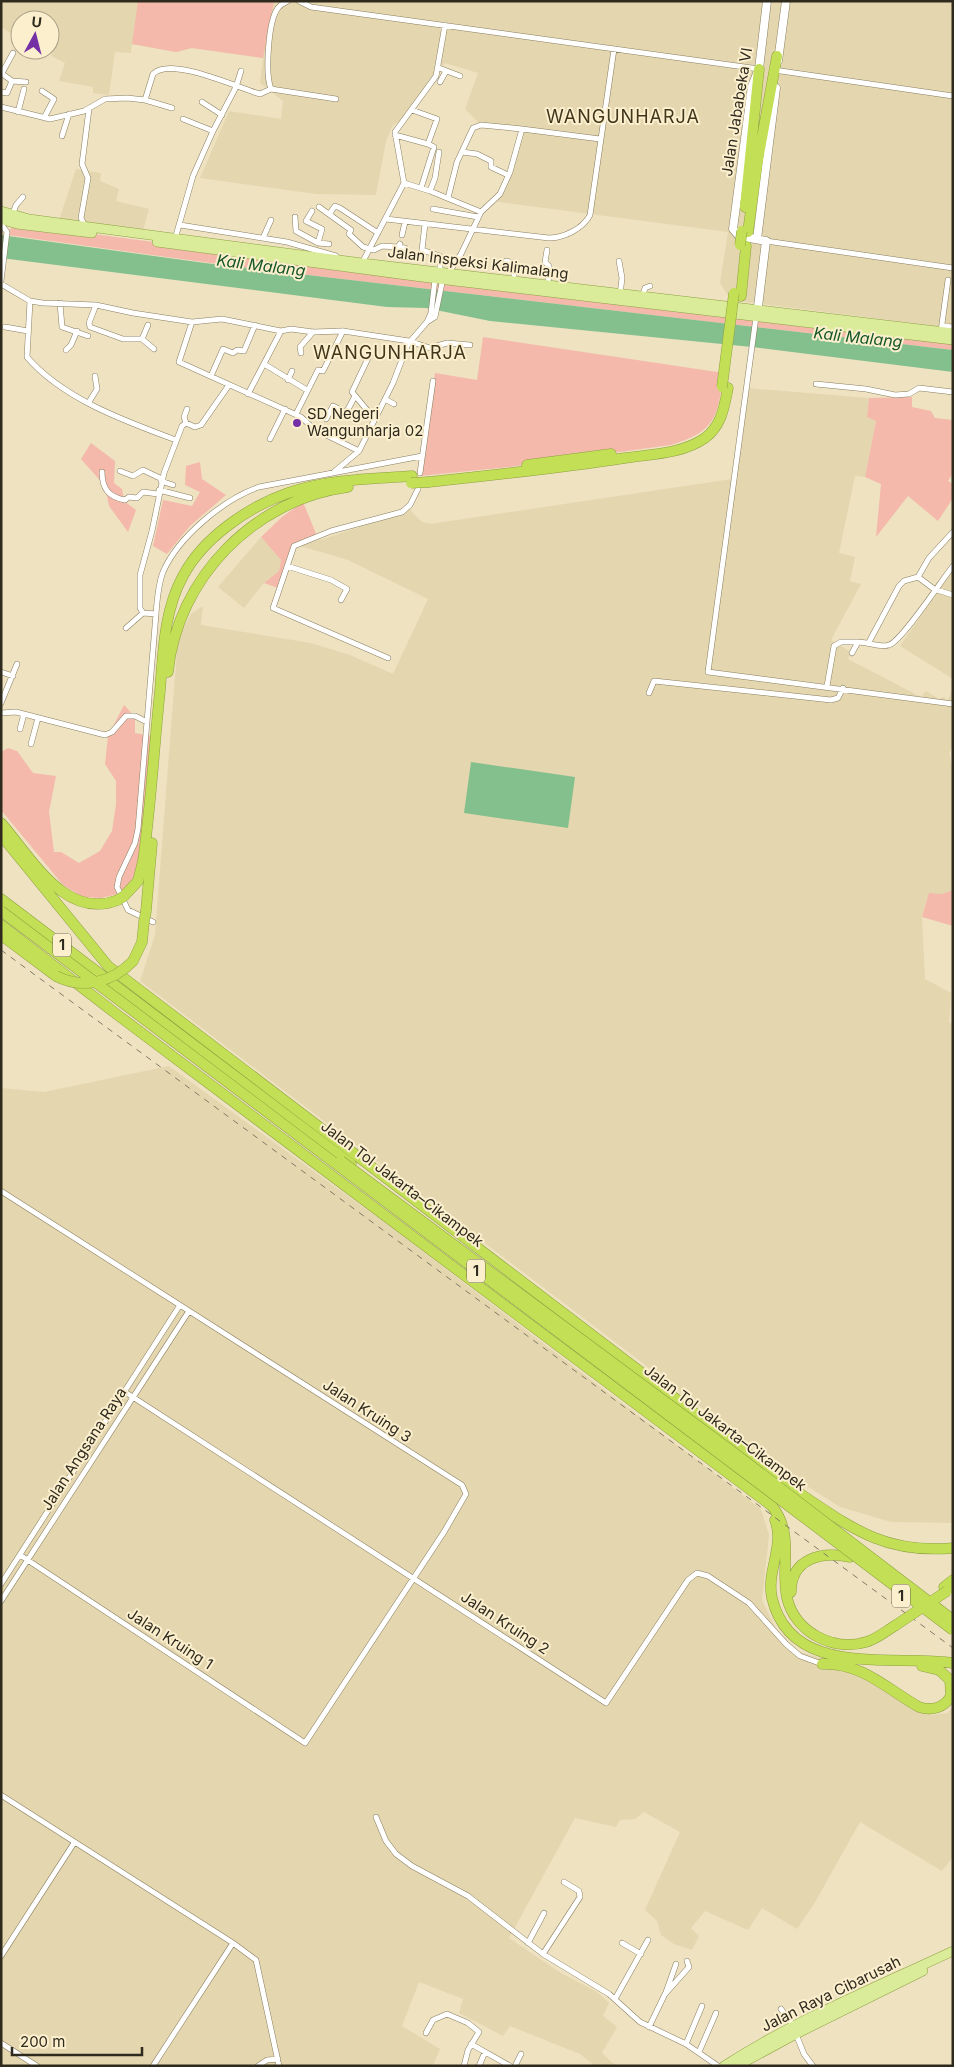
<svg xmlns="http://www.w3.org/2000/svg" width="954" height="2067" viewBox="0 0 954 2067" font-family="Inter,sans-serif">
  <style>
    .built { fill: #e4d6ae }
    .green { fill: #f4b9ab }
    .water { fill: #84c08e }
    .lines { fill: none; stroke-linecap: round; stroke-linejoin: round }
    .river { stroke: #84c08e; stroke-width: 8 }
    .street-casing { stroke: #897e60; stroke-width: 6 }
    .secondary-casing { stroke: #897e60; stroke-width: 9 }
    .primary-casing { stroke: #8fa042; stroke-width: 10 }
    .highway-casing { stroke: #8fa042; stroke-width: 11 }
    .street { stroke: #fff; stroke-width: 5 }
    .secondary { stroke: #fff; stroke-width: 8 }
    .primary { stroke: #daec99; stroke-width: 9 }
    .highway { stroke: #c2df55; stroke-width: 10 }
    .rail { stroke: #827a65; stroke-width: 1; stroke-dasharray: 6 6; stroke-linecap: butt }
    .highway-bridge-casing { stroke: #8fa042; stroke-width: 11; stroke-linecap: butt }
    .highway-bridge { stroke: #c2df55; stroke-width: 10 }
    .poi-dot { fill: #7430a5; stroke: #fbefce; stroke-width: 2 }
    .labels { text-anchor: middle; stroke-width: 4; stroke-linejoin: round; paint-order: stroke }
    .shield { fill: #fbefce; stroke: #6c6553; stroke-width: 1 }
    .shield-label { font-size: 14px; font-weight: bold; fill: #2f2a1e }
    .street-label { font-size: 15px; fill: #2f2a1e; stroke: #fbefce }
    .poi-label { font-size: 15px; fill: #2f2a1e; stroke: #fbefce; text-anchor: start }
    .water-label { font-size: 16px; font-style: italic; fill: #145627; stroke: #fbefce }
    .quarter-label { font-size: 18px; letter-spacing: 1px; fill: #40361a; stroke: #fbefce }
  </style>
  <rect width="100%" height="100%" fill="#eee2c1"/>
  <!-- built -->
  <path class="built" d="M1,1H953V328L731,300L720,283L728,232L498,202L513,167L524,132L483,127L465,109L478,73L445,63L406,117L393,125L386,141L376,195L316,194L200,178L229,111L281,119L283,101L260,83L263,58L192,48L176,52L132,44L131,53L115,52L109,95L93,93V87L59,81L65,63L51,56L56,47L50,46V20H20V39L1,27Z
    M76,169L101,173L100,181L119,189L116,201L149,209L143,231L59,220Z
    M746,388L869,398L867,416L876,421L865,477L855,476L839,553L855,557L850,581L861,584L831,640L851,652L848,659L921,697L926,691L939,699L944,697L948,700L953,687V745L949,753L953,770V890L942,894H929L922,917L925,979L951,993L949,1022L953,1025V1523L891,1522L840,1507L794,1478L140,981L155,935L178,637L192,613L203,606L201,625L311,643L350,655L393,674L428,599L348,560L297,545L323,539L396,515L408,508L422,522L430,524L732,479Z
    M261,537L281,560L279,571L264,583L244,608L218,587Z
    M951,572L953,573V679L900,646Z
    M169,1066L389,1226L761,1509L769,1535L762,1600L776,1629L800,1652L856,1668L932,1715L948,1713L953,1706V1857L942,1871L860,1822L814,1904L797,1929L762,1908L748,1930L705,1911L691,1928L699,1936L692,1950L674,1944L661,1935L657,1921L645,1910L680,1832L644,1812L635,1819L620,1820L616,1827L575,1818L509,1938L561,1973L597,1992L609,2003L603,2016L617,2027L602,2053L616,2066H595L580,2054L510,2026L503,2036L459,2013L463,1999L419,1982L402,2026L440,2049L433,2066H1V1088L44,1092Z"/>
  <!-- green -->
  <path class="green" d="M138,1H274L263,58L192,48L176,52L132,44Z
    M17,224L435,279L953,340V350L247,268L7,235L9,230Z
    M483,337L724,373C717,417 717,431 671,445L509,467L420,476L435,373L477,380Z
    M912,397V407L931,411L935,418L953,420V473L948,481L953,484V498L938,521L908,496L876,537L881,484L865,477L876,421L867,417L869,398Z
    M91,443L115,461L114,483L122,489L124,501L136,510L128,532L109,506L105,486L81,459Z
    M200,462L202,479L226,495L190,526L167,554L153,546L163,500L192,506L200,492L185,485L186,466Z
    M303,502L317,536L294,546L278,588L264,583L279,571L281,560L261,537L282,517Z
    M124,705L135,717V733L152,736L140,860L132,881L118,894L101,898L83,897L63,885L1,810V752L8,748L17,751L33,773L56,776L49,812L54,852H61L79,863L100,851L112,831L116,804V781L105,764L108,736Z
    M953,890V926L922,917L929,893L942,894Z"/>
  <!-- water -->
  <path class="water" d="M1,235L205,263L953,350V372L752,347L490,321L426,308L387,307L1,258Z
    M471,762L575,777L568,828L464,813Z"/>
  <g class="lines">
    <!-- river -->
    <path class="river" d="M90,258L234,275
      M436,300L479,305
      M594,319L614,322
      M808,345L918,358"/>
    <!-- street casing -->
    <g class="street-casing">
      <path id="street" d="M288,1C284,3 281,4 278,8C268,21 265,74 271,89L336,99
        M299,1L311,7L759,69
        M439,68L460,76
        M774,70L953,96
        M1,73L12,81L7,93L1,92
        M2,73L13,53
        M12,81L26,82
        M440,82L446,71
        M42,91L54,99L44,118
        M145,100L172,108
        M202,102L222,115
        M1,107L50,119L84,111L105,99L127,98L145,100L153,74C171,56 238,88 260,94L271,89
        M18,112L24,89
        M183,119L213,131
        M395,135L428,144L437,119L412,110
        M62,136L69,114
        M462,152L477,154L491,161V167L508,175
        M404,183L430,191L481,212
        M421,188L434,147L428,144
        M430,191L435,178L439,152
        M448,198L457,162L473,128L481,125L522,129
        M319,207L351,230L349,234L363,247L374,250L382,246L398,247L400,244
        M433,209L478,217
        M312,211L306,221L322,229L318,243L329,244
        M330,213L335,206L340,208L378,233
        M12,216L16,205L23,197
        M295,217L296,231L318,243
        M386,219L549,238C563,238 583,229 590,215L614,49
        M1,224L7,232L1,281
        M425,224L422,250L440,256V272
        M180,225L287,242L336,256
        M85,226L81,218L88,178L82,164L89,109
        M402,235L405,222
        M263,238L271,220
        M175,239L193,176L213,131L236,87L241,71
        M766,241L953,268
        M398,247L405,248
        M547,250L545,262L549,266L548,285
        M506,261L514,263V281
        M619,261L622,278L620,295
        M362,263L404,183L395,132L436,76L445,25
        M1,284L30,301L43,303L96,305L133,313L192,322L222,319L281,331L291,329L313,332L343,331L409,341L430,348L447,343L470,345
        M642,298L645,288L650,286
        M30,301L27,357C63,399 125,421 176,440
        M60,303L62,327L88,336
        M96,305L89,323L90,327L123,339H142L154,349
        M756,317L708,672L953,704
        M192,322L179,362L301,417L314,429L359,451
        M427,322L435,317L442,283L461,254L481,212L500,194L510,172L522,129L600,139
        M942,326L953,327
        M5,327L28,331
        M941,331L948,280
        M142,339L148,325
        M66,350L71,345L77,331
        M371,352L352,392L367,410L376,415
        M301,353L300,347L313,332
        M264,364L307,390
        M211,376L223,349L233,353L237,350L244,351L255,325
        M288,380L292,371
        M816,384L866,389L895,395L909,394L919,388L953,392
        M248,394L281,331
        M385,399L394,404
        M89,402L97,389L95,376
        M296,414L318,370L323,371L343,331
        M326,419L333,406L346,413L355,396
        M186,423L184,417L187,409
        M270,439L285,409
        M120,471L133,476L143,470L162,479
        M102,472C102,488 108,497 125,500L129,497L137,498L143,492L158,494
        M334,472L359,451L393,383L408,344L427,322L431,313L435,279
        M420,473L433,381
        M161,481L173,485
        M159,490L190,498
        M287,566L331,580L347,589L341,600
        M918,577L929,558L953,532
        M918,577L934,589L953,595
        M156,614L143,613L140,608V575L152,531L164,473L182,426L186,423L195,427L201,425L229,385
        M126,628L143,613
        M869,642L899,586L904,581L918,577
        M852,653L858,642C867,642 881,648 889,645C902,641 941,581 953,566
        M388,658L273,608L294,546L331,531L402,512L410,505L418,489
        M1,672L13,676
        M827,686L834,646L841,642H858
        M649,693L654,681L831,700L838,698L843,688
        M1,703L17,664
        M1,713L16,712L105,735L112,732L126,716H135L147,722
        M20,729L24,714
        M31,744L38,718
        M153,922L128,910L117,887L119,877L135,843L138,829L156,614C157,600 158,585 163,572C178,537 224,499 259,487L422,456
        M1,1191L462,1485L466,1494L444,1532L305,1743L20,1555
        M125,1392L606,1703L688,1580L697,1573L708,1576L749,1603L786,1644L800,1656L822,1664
        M1,1584L180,1305
        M1,1601L189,1311
        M1,1795L233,1943L256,1960L279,2066
        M376,1817L386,1841L396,1854L412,1866L468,1896L543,1954L609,1994L640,2022L686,2044L718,2066
        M528,1943L544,1913
        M622,1943L641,1954
        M543,1954L580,1897L579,1891L564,1882
        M1,1956L74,1843
        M666,1992L676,1964
        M615,1999L648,1940
        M781,2009L794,2026
        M649,2027L665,1994L689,1967L687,1961
        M426,2033L433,2020L447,2014L468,2023L479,2032L468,2050L464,2066
        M796,2034L804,2054L813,2066
        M1,2043L37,2066
        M471,2044L510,2066
        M686,2044L702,2006
        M699,2052L716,2013
        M153,2066L233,1943
        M258,2066L267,2060L278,2059
        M479,2066L485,2052
        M515,2066L521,2054"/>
    </g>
    <!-- secondary casing -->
    <g class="secondary-casing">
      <path id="secondary" d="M778,61L786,1
        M757,239L776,88
        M757,315L766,241L739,236L733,229L752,86L759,69L767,1"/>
    </g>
    <!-- primary casing -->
    <g class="primary-casing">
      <path id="primary" d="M1,211L29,219L362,263L953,333
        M1,219L17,224L92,233
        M157,242L422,277L953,340
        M724,2066C795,2020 876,1987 953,1951
        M737,2066L796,2034L923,1971"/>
    </g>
    <!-- highway casing -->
    <g class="highway-casing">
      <path id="highway" d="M745,207L759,69
        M748,232L757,165L777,56
        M741,296L746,246
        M527,465L611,454
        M429,482C495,475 560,468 625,458C652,454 682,454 705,438C722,425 724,407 728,388
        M168,672C177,578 255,499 348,487
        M1,823C31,857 65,921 118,900
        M1,835L108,966L802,1495C854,1530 887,1554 953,1548
        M124,896L138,881L143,861C151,805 154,747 160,691C163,653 164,610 183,576C203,538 248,507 288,493C327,479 371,479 412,476
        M1,899L351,1164
        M146,911L152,843
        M1,925L119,1016L772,1506C795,1535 780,1566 787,1598C795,1632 833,1652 866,1642C877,1639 886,1631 896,1625
        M1,935L56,976
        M133,961L142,942L144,922
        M775,1520C785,1546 766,1571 772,1598C791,1679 892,1654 953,1663
        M944,1587L953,1580
        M791,1592C791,1558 822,1551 850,1557
        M822,1664C861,1662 887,1689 919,1707C932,1711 944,1708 951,1696L950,1680L939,1670L922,1666"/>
    </g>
    <!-- street -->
    <use href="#street" class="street"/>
    <!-- secondary -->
    <use href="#secondary" class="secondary"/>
    <!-- primary -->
    <use href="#primary" class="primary"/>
    <!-- highway -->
    <use href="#highway" class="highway"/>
    <!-- rail -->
    <path class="rail" d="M1,950L953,1648"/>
    <!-- highway-bridge casing -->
    <g class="highway-bridge-casing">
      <path id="highway-bridge" d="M740,245L742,231
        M722,387L734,293
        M411,483L429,482
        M118,900L124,896
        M1,911L953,1630
        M144,922L146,911
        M56,976C83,990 113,982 133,961
        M341,1161L733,1452L953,1620
        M896,1625L947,1591"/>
    </g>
    <!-- highway-bridge -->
    <use href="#highway-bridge" class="highway-bridge"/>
  </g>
  <!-- markers -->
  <circle class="poi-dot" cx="297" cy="423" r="5"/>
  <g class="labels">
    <!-- shield labels -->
    <g class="shield">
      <rect x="53" y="933.5" width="18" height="23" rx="4"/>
      <rect x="467" y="1259.5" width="18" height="23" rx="4"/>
      <rect x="892" y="1584.5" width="18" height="23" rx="4"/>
    </g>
    <g class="shield-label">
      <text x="62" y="950">1</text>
      <text x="476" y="1276">1</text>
      <text x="901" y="1601">1</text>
    </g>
    <!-- street labels -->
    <g class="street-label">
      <text transform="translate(737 112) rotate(-81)" y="5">Jalan Jababeka VI</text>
      <text transform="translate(478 263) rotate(7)" y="5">Jalan Inspeksi Kalimalang</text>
      <text transform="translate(402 1184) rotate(37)" y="5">Jalan Tol Jakarta–Cikampek</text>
      <text transform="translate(367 1411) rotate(33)" y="5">Jalan Kruing 3</text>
      <text transform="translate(725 1428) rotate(37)" y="5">Jalan Tol Jakarta–Cikampek</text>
      <text transform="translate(84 1449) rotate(-57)" y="5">Jalan Angsana Raya</text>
      <text transform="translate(505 1623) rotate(33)" y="5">Jalan Kruing 2</text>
      <text transform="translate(170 1639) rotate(33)" y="5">Jalan Kruing 1</text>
      <text transform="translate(831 1994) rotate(-26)" y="5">Jalan Raya Cibarusah</text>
    </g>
    <!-- poi labels -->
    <g class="poi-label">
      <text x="307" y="419">SD Negeri<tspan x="307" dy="17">Wangunharja 02</tspan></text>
    </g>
    <!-- water labels -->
    <g class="water-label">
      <text transform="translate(261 265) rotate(7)" y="6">Kali Malang</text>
      <text transform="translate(858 337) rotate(6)" y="6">Kali Malang</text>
    </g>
    <!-- quarter labels -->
    <g class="quarter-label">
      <text x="623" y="123">WANGUNHARJA</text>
      <text x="390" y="359">WANGUNHARJA</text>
    </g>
  </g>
  <!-- border -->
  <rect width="954" height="2067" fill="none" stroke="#2f2a1e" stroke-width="5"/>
  <!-- north arrow -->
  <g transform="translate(35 35) rotate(7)"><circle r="24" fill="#fbefce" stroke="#a9a088"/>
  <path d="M0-4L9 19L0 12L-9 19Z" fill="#7430a5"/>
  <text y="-8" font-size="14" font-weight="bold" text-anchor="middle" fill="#2f2a1e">U</text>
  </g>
  <!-- scale -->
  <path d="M12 2047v8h130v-8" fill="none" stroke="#2f2a1e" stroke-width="2.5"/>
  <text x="20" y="2047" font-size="15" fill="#2f2a1e" stroke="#fbefce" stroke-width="4" paint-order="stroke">200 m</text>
</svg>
